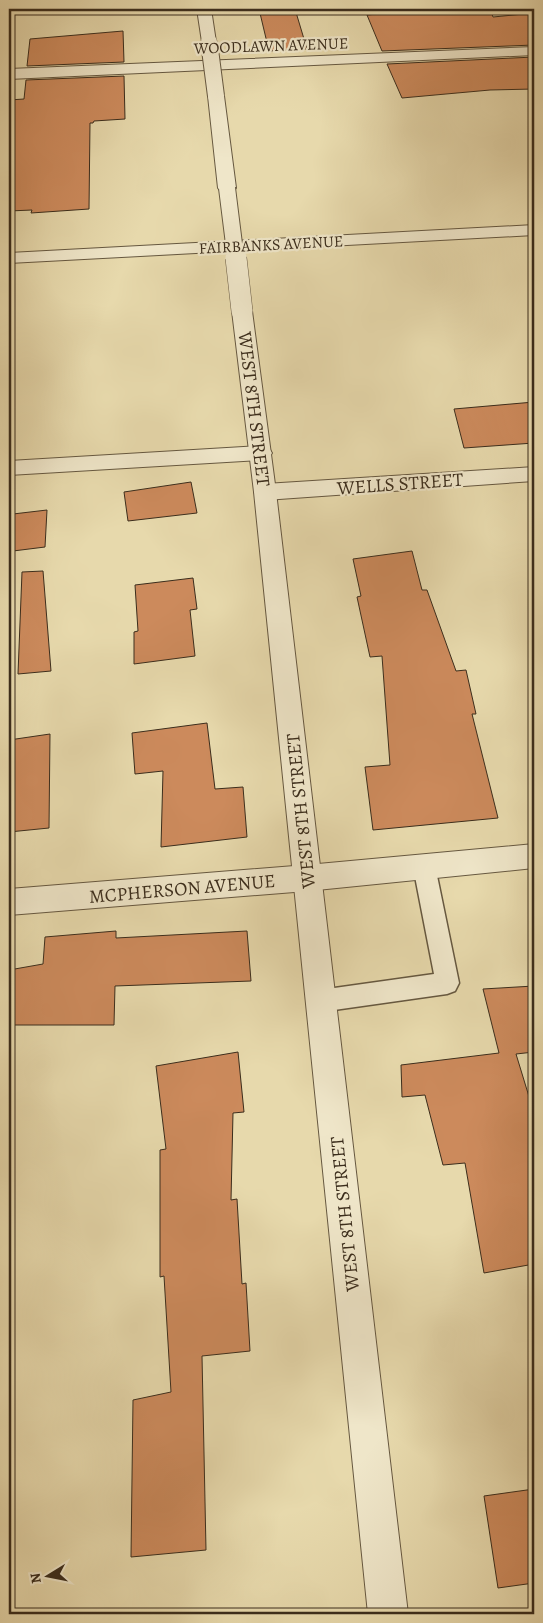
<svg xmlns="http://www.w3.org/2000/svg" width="543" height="1623" viewBox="0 0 543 1623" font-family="Alegreya,serif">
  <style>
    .building { fill: #cc8a5c; stroke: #3b2d1c }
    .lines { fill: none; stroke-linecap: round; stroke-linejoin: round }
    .service-casing { stroke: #665840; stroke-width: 3 }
    .minor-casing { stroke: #665840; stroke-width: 2 }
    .tertiary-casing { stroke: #665840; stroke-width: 2 }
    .service { fill: #efe6c9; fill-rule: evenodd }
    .minor { fill: #efe6c9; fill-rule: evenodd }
    .tertiary { fill: #efe6c9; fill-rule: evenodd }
    .tertiary-bridge-far1-casing { stroke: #665840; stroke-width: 18; stroke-linecap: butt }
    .tertiary-bridge-casing { stroke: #665840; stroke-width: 22; stroke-linecap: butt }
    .tertiary-bridge-far1 { stroke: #efe6c9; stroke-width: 16 }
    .tertiary-bridge { stroke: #efe6c9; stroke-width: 21 }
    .labels { text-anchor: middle; stroke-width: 4.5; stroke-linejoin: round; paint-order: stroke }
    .far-street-label { font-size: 16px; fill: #3b2d1c; stroke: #efe6c9 }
    .street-label { font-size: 19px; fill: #3b2d1c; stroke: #efe6c9 }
  </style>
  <rect width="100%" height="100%" fill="#e7d9ac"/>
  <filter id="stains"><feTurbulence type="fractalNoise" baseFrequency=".004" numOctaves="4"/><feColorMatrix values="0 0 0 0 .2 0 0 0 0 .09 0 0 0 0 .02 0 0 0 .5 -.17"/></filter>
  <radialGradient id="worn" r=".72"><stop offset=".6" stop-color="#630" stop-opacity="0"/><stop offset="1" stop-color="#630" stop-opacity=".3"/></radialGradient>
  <!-- building -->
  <path class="building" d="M259,9H295L307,49L269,51Z
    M431,9H490L493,17L534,13V45L382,51L367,15Z
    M123,31L124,62L27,66L30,39Z
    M534,57V89L490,90L402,98L387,64Z
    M124,76L125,119L94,121L93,123H90L89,209L31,213L32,210L9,211V100L24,99L26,80Z
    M534,402V443L464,448L454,409Z
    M191,482L197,513L128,521L124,492Z
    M47,510L45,547L13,551V514Z
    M412,551L422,590H427L456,671L466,670L476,714H472L498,818L373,830L365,767L390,765L382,656L370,657L357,597L361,596L353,559Z
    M43,571L51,671L18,674L22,572Z
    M193,578L197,609L190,610L195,656L134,664V632L138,631L135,585Z
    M207,723L215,789L243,787L247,837L161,847L163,771L135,774L132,733Z
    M50,734L49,828L9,832V740Z
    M116,931V938L247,931L251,981L115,986L114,1025H9V970L43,964L45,937Z
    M534,986V1052L516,1054L534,1113V1264L484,1273L465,1163L443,1165L425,1095L402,1097L401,1065L499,1053L483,989Z
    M238,1052L244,1112L233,1113L231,1200L237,1199L242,1284L246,1283L250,1351L202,1356L206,1550L131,1557L133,1400L171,1392L164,1276L160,1277V1150L166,1149L156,1066Z
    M534,1489V1583L498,1588L484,1496Z"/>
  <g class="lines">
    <!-- service casing -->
    <g class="service-casing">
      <path id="service" d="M424,856L432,859L435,866L459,983L455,991L447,994L320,1012L312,1009L308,1001L312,993L320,990L434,974L413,866L416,859Z"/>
    </g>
    <!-- minor casing -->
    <g class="minor-casing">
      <path id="minor" d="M534,47V55L9,79V69Z
        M534,225V235L9,263V253Z
        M261,446L269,448L272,453L269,458L261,460L9,475V461Z
        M534,467V481L265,500L257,497L254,492L257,487L265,484Z
        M534,844V868L307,891L9,915V889L307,865Z"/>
    </g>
    <!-- tertiary casing -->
    <g class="tertiary-casing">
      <path id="tertiary" d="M197,9H211L216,42L214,45H204L202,42Z
        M216,91L222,93L224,96L236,188L233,192L227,193L221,192L218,188L208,96L210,93Z
        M242,305L249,307L252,311L276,492L408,1614H368L254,492L232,311L235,307Z"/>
    </g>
    <!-- service -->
    <use href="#service" class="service"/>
    <!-- minor -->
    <use href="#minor" class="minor"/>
    <!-- tertiary -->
    <use href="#tertiary" class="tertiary"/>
    <!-- tertiary-bridge-far1 casing -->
    <g class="tertiary-bridge-far1-casing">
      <path id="tertiary-bridge-far1" d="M209,42L216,96
        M227,188L236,260"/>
    </g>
    <!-- tertiary-bridge casing -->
    <g class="tertiary-bridge-casing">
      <path id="tertiary-bridge" d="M236,258L242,311"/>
    </g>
    <!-- tertiary-bridge-far1 -->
    <use href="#tertiary-bridge-far1" class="tertiary-bridge-far1"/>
    <!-- tertiary-bridge -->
    <use href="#tertiary-bridge" class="tertiary-bridge"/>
  </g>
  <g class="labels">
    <!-- far-street labels -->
    <g class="far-street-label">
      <text transform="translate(271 45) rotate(-2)" y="6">WOODLAWN AVENUE</text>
      <text transform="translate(271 244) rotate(-3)" y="6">FAIRBANKS AVENUE</text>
    </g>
    <!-- street labels -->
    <g class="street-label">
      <text transform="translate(255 409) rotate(83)" y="7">WEST 8TH STREET</text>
      <text transform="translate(400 483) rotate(-4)" y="7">WELLS STREET</text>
      <text transform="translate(300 811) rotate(-96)" y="7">WEST 8TH STREET</text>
      <text transform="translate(182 888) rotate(-5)" y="7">MCPHERSON AVENUE</text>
      <text transform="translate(344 1214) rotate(-96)" y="7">WEST 8TH STREET</text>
    </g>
  </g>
  <!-- margin -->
  <rect width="543" height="1623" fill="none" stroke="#e7d9ac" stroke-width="30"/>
  <rect x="10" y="10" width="523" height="1603" fill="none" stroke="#3b2d1c" stroke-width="2.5"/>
  <rect x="15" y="15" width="513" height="1593" fill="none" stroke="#3b2d1c"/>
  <!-- north arrow -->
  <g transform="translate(48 1576) rotate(260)" stroke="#efe6c9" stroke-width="4" paint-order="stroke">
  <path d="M0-4L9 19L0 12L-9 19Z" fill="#3b2d1c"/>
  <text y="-8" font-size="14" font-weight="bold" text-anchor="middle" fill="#3b2d1c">N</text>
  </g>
  <rect width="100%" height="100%" filter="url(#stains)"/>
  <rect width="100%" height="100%" fill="url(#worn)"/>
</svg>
